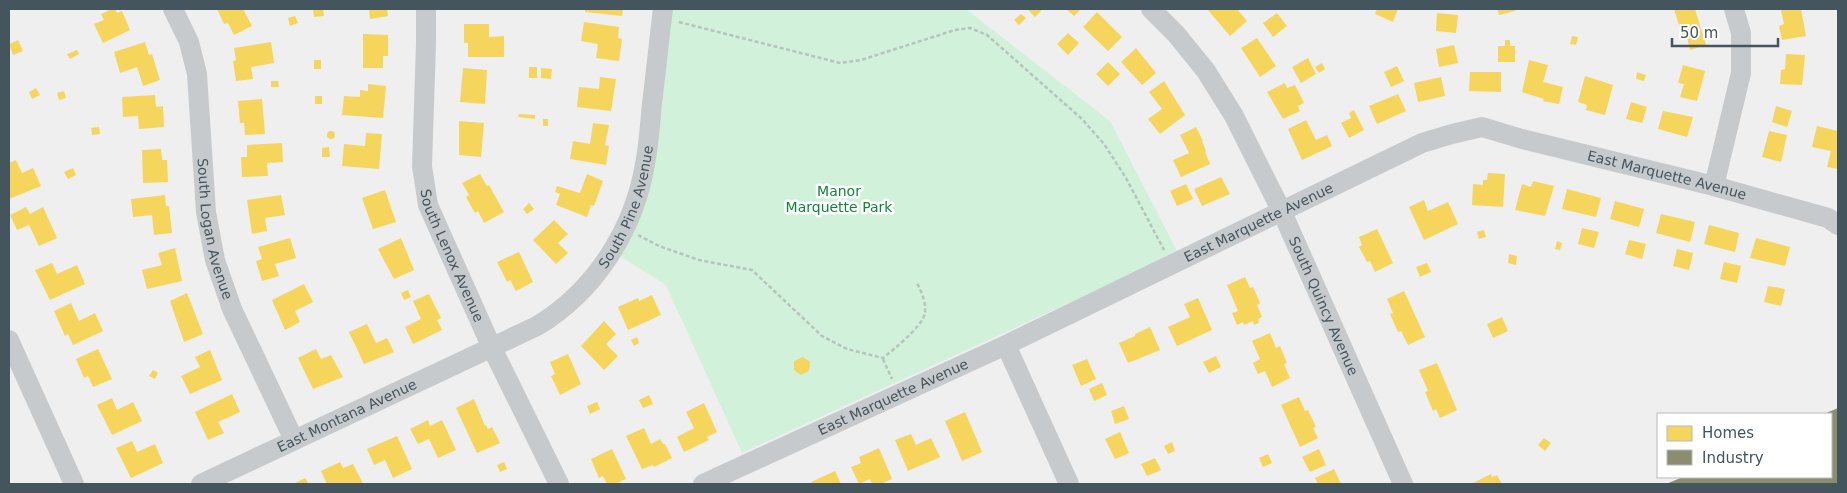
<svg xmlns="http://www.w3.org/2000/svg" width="1847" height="493" viewBox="0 0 1847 493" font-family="'DejaVu Sans',sans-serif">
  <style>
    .green { fill: #d2f1da }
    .homes { fill: #f6d55c }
    .industry { fill: #8c8c6e }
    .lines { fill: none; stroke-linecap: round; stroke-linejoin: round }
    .path { stroke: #b5c4be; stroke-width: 2.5; stroke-dasharray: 4 2.5; stroke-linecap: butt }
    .minor { stroke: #c7cacc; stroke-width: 20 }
    .labels { text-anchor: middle; stroke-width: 5; stroke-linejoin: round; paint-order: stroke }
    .street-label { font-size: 14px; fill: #45555d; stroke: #fff }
    .park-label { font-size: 14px; fill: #11843c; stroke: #fff }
  </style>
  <rect width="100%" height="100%" fill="#f0efef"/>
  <!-- green -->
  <path class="green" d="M672,9H966L1110,121L1178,253L742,453L666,285L618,255Z"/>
  <!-- homes -->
  <path class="homes" d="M112,9H115L117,13L122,11L130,30L103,43L94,24L104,20L101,14Z
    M217,9H243L252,26L234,35L228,23L224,24Z
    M313,9H323L324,16L314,17Z
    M369,9H387L388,16L370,19Z
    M585,9H623L622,16L585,12Z
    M1027,9H1043L1035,17Z
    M1066,9H1081L1074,16Z
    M1207,9H1237L1247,21L1230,36Z
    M1377,9H1398L1393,22L1375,14Z
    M1497,9H1515V11L1499,15Z
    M1674,9H1695L1706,45L1690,50L1687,37L1683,38Z
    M1788,9H1801L1806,36L1782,40L1779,26L1784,24L1781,10Z
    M1097,12L1122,37L1108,51L1083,27Z
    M1277,13L1287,26L1273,37L1263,23Z
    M1437,13L1458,15L1456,33L1436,31Z
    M1021,14L1026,18L1019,25L1014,20Z
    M295,16L298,23L290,26L288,18Z
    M584,22L619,27L618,38L622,39L619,61L596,58L598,44L581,41Z
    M464,24H489V37L504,36V57H468V43H464Z
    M1068,33L1079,43L1068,55L1057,44Z
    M363,34L388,35V56H383V68H363Z
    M1572,36L1578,37L1576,45L1570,44Z
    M1257,38L1276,66L1260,77L1241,48Z
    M18,40L23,51L13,55L9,44Z
    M1505,40H1510V46H1515V62H1498V46H1505Z
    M145,42L149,55L152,54L160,80L143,86L137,67L120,73L114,52Z
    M271,42L274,63L251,67L253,79L236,81L233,61L236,60L234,48Z
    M1454,45L1458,63L1439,67L1436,49Z
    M1136,48L1156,73L1142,85L1121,62Z
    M77,50L79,54L70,59L67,54Z
    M1786,54L1805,55L1802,85L1780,84L1781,70L1785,69Z
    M1308,58L1316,74L1301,83L1292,67Z
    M314,60H321V69H314Z
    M1529,60L1548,65L1543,82L1563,87L1559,104L1543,101L1544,99L1522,92Z
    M1108,62L1120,74L1108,86L1096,74Z
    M1322,63L1325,69L1319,73L1315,67Z
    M1683,65L1705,71L1697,101L1680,97L1684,84L1678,83Z
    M1397,66L1404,81L1391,87L1384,72Z
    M529,67H537V78H529Z
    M463,68L487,70L485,104L460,102Z
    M541,68L552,69L551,79L541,78Z
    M1470,72H1501V92L1469,91Z
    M1637,72L1646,75L1644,81L1636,79Z
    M1585,76L1613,85L1605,115L1586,110L1587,105L1578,102Z
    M600,77L616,79L611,111L577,107L579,87L599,89Z
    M1441,77L1445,96L1418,102L1414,83Z
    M271,81H278L279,87H271Z
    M1164,81L1185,115L1160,134L1148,119L1162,109L1149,92Z
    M1285,83L1287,88L1295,85L1304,103L1298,106L1300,111L1283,119L1267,92Z
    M368,84L386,86L383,118L342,115L344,96L360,97V90L368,91Z
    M36,88L40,95L32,99L29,92Z
    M64,91L66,98L59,100L57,93Z
    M1398,94L1406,111L1377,124L1369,106Z
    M155,95L156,107L163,106L164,127L139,129L138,116L123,117L122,97Z
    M315,96H322V104H315Z
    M262,99L265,134L245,135L244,123H240L238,101Z
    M1631,102L1647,107L1642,123L1626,119Z
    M1776,106L1792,111L1787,127L1772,122Z
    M1354,110L1364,130L1349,138L1341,123L1351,118L1349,113Z
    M1663,111L1693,117L1687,137L1658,129Z
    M519,114L535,115V119L518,117Z
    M543,119H548V126H543Z
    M1306,120L1316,140L1327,135L1332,146L1302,160L1288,129Z
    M459,121L484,123L481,157L459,155Z
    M593,123L609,125L605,145L609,146L606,165L570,159L573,141L590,144Z
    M1817,126L1838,131V169L1827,167L1831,151L1812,147Z
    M99,127L100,134L92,135L91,128Z
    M1196,127L1203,141H1202L1206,151L1205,152L1210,164L1181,177L1173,160L1189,153L1180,135Z
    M1769,131L1787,135L1781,162L1762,157Z
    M327 135a4 4 0 1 1 8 0a4 4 0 1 1-8 0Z
    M366,133L382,134L379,169L342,166L344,144L365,146Z
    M282,143L283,162L267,163L268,176L242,177L241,157H247V145Z
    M329,147L330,157H322V148Z
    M161,149L162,160H167L168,182L143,183L142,150Z
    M16,160L22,173L33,168L41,186L9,199V163Z
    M73,168L76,175L68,179L64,172Z
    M1488,173L1505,174L1503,207L1472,205L1473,184L1483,185V180H1487Z
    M480,174L487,186L489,185L504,212L484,223L478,211L475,213L466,197L469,195L462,183Z
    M587,174L603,181L594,206L591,205L587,217L556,205L560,194L555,192L557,186L580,193Z
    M1221,177L1230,194L1202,206L1194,189Z
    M1533,181L1554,186L1545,216L1515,210L1522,184L1531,187Z
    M1186,184L1193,199L1177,206L1170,191Z
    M1567,189L1601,198L1596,217L1562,209Z
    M385,190L396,222L373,229L362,198Z
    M165,195L166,206H169L172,233L154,235L152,215L133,217L131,199Z
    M281,195L285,215L265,218L267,231L252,234L247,200Z
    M1424,200L1428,211L1448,202L1458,224L1424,240L1409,207Z
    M1615,201L1644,209L1639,227L1610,219Z
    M529,203L534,209L527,214L523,209Z
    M26,207L30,214L43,207L57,238L39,246L29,225L17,230L10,215Z
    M1661,214L1695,222L1690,242L1656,233Z
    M554,220L568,234L558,243L568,253L556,264L533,240Z
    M1709,225L1739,233L1735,252L1704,244Z
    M1582,228L1599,232L1594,248L1578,244Z
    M1377,229L1393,263L1375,272L1370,261L1367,262L1359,247L1362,245L1359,237Z
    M1484,230L1486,237L1479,239L1477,232Z
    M290,238L296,258L275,264L279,276L262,281L256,261L262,259L258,247Z
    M401,238L414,270L394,279L378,249Z
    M1756,238L1790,247L1785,266L1750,258Z
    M1629,240L1646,244L1642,259L1625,254Z
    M1557,241L1562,243L1560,250L1555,249Z
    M175,248L182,281L147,289L142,270L162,265L158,253Z
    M1677,249L1693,253L1689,270L1673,266Z
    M519,252L533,282L516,291L510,280L507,282L497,262Z
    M1509,254L1517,256L1516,265L1508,263Z
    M1724,262L1741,266L1737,283L1720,279Z
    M52,263L57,274L77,265L85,284L50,300L35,270Z
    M1427,263L1431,272L1420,277L1416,267Z
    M1245,277L1250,288L1253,287L1260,303L1257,305L1262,317L1258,319L1259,323L1254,325L1253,321L1244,325L1243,322L1237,325L1232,313L1238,311L1227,285Z
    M304,284L313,302L295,311L300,322L285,330L272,300Z
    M1768,286L1785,289L1781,306L1764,302Z
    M408,290L411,297L404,300L401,293Z
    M1404,291L1425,337L1408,345L1401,331L1398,332L1390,314L1393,313L1387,299Z
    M187,293L203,334L184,342L170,301Z
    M429,294L441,318L437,320L442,330L413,344L405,327L421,319L413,301Z
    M652,295L661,315L628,330L618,307L638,298L639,301Z
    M1198,298L1212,330L1177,346L1168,327L1190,317L1184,304Z
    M71,303L79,321L95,313L103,331L73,345L68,334L65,336L54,311Z
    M1502,317L1508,331L1493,338L1487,324Z
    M604,321L616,334L606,344L618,356L604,370L581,346Z
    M367,324L376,343L387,338L394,352L364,364L349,332Z
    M1150,327L1160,350L1128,363L1119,343L1135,336V334Z
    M1270,333L1276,348L1280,346L1287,363L1284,364L1290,378L1272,387L1265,371L1258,374L1253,363L1260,359L1252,341Z
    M637,337L639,343L634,346L631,340Z
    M98,349L112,379L93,387L88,376L84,378L76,359Z
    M316,349L321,359L331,355L343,377L313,389L298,358Z
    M210,350L222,380L190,394L181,376L200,367L195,357Z
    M568,354L581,384L560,395L551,376L555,374L550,362Z
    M1216,356L1221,367L1209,373L1203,362Z
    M803,357L810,362L809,371L801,375L794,370V361Z
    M1087,359L1096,379L1081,386L1072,365Z
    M1437,363L1457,410L1440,418L1436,409L1433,411L1425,392L1428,391L1419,370Z
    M153,370L158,373L155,379L149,376Z
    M1102,383L1107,395L1094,401L1089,389Z
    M232,394L240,412L218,422L224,433L208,440L195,412Z
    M649,395L653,404L643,408L639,400Z
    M1299,397L1305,411L1308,410L1316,427L1313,428L1318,438L1300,447L1281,405Z
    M112,398L117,410L133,402L142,421L112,435L97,405Z
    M474,399L485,426L486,425L488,429L492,427L500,443L477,453L456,408Z
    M597,402L600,409L590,414L587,406Z
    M704,403L717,432L707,437L709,440L684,452L677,437L694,428L686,412Z
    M1124,406L1129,419L1115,424L1111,411Z
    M965,412L982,452L962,461L945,421Z
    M428,420L430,426L442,420L456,450L438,458L429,439L418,444L410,429Z
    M644,428L651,444L660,439L663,444H665L672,458L654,467L653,465L642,469L626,436Z
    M1120,432L1129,453L1115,459L1105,439Z
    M911,434L916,445L931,438L940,457L908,471L895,440Z
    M397,436L412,469L393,478L385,460L374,465L367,449Z
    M1544,438L1551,443L1545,451L1538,445Z
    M132,441L137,452L155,444L163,463L131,478L116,448Z
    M1172,442L1175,451L1168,454L1164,446Z
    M879,448L892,479L881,484H872L870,479L859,484L851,467L861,463L859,457Z
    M612,449L626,479L615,484H607L603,476L599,478L591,459Z
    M1319,449L1326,465L1310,472L1302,457Z
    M1268,454L1272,463L1263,467L1259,458Z
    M1155,458L1161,470L1147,476L1141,464Z
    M340,462L343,468L353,464L363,484H327L321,471Z
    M504,462L507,469L500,472L497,465Z
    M1334,469L1341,484H1318L1315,478Z
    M835,471L841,484H812L811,482Z
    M1491,474L1492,477L1497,475L1502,484H1471Z
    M305,478L309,484H293Z"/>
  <!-- industry -->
  <path class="industry" d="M1838,408V484H1666L1683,477H1831V414H1824Z"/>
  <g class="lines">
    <!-- path -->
    <path class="path" d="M679,22L840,63L861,60L955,30L970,28L987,35L1082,119L1104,144L1126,178L1164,250
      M638,235L659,246L699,260L752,270L822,336L847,349L883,358C893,350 923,326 925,313C926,302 922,293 917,283
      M883,359L892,379"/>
    <!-- minor -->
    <g class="minor">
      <path id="s1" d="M173,9L189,42L197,74L206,212L215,260L232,309L294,440"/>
      <path id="s2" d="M426,9V43L422,166L428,205L492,348L559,484"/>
      <path id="s3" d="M1151,9L1176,34L1206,71L1234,116L1282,212L1403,484"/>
      <path d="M1714,186L1741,73V33L1734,9"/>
      <path d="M9,340L74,484"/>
      <path d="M1006,345L1069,484"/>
      <path id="s4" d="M201,484L537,326C595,291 634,230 645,164C649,144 650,123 652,103C656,72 659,40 663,9"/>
      <path id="s5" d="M703,484L1006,345L1422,143L1452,134L1482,127L1522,139L1714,186L1828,218L1838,225"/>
    </g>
  </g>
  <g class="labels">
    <!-- street labels -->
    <g class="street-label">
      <text dy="5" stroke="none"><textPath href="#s5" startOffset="1049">East Marquette Avenue</textPath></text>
      <text dy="5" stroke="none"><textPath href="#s4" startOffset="525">South Pine Avenue</textPath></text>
      <text dy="5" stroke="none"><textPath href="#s5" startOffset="614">East Marquette Avenue</textPath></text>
      <text dy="5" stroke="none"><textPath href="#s1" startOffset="226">South Logan Avenue</textPath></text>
      <text dy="5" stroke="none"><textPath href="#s2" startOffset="252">South Lenox Avenue</textPath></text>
      <text dy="5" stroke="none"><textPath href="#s3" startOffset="346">South Quincy Avenue</textPath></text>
      <text dy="5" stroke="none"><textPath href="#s5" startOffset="209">East Marquette Avenue</textPath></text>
      <text dy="5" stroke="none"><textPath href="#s4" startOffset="161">East Montana Avenue</textPath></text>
    </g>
    <!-- park labels -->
    <g class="park-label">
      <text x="839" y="196">Manor<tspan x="839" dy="16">Marquette Park</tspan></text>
    </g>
  </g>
  <!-- border -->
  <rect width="1847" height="493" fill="none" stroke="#45555d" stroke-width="20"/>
  <!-- legend -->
  <rect x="1657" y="413" width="175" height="65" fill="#ffffff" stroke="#b5bbbe"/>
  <rect x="1667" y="426" width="25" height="15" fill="#f6d55c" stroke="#b5bbbe"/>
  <text x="1702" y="438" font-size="15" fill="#45555d">Homes</text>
  <rect x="1667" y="450" width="25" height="15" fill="#8c8c6e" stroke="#b5bbbe"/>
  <text x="1702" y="463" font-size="15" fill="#45555d">Industry</text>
  <!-- scale -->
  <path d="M1672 38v8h106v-8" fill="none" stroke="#45555d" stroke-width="2.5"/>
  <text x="1680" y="38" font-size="15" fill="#45555d" stroke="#ffffff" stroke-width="4" paint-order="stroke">50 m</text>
</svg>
